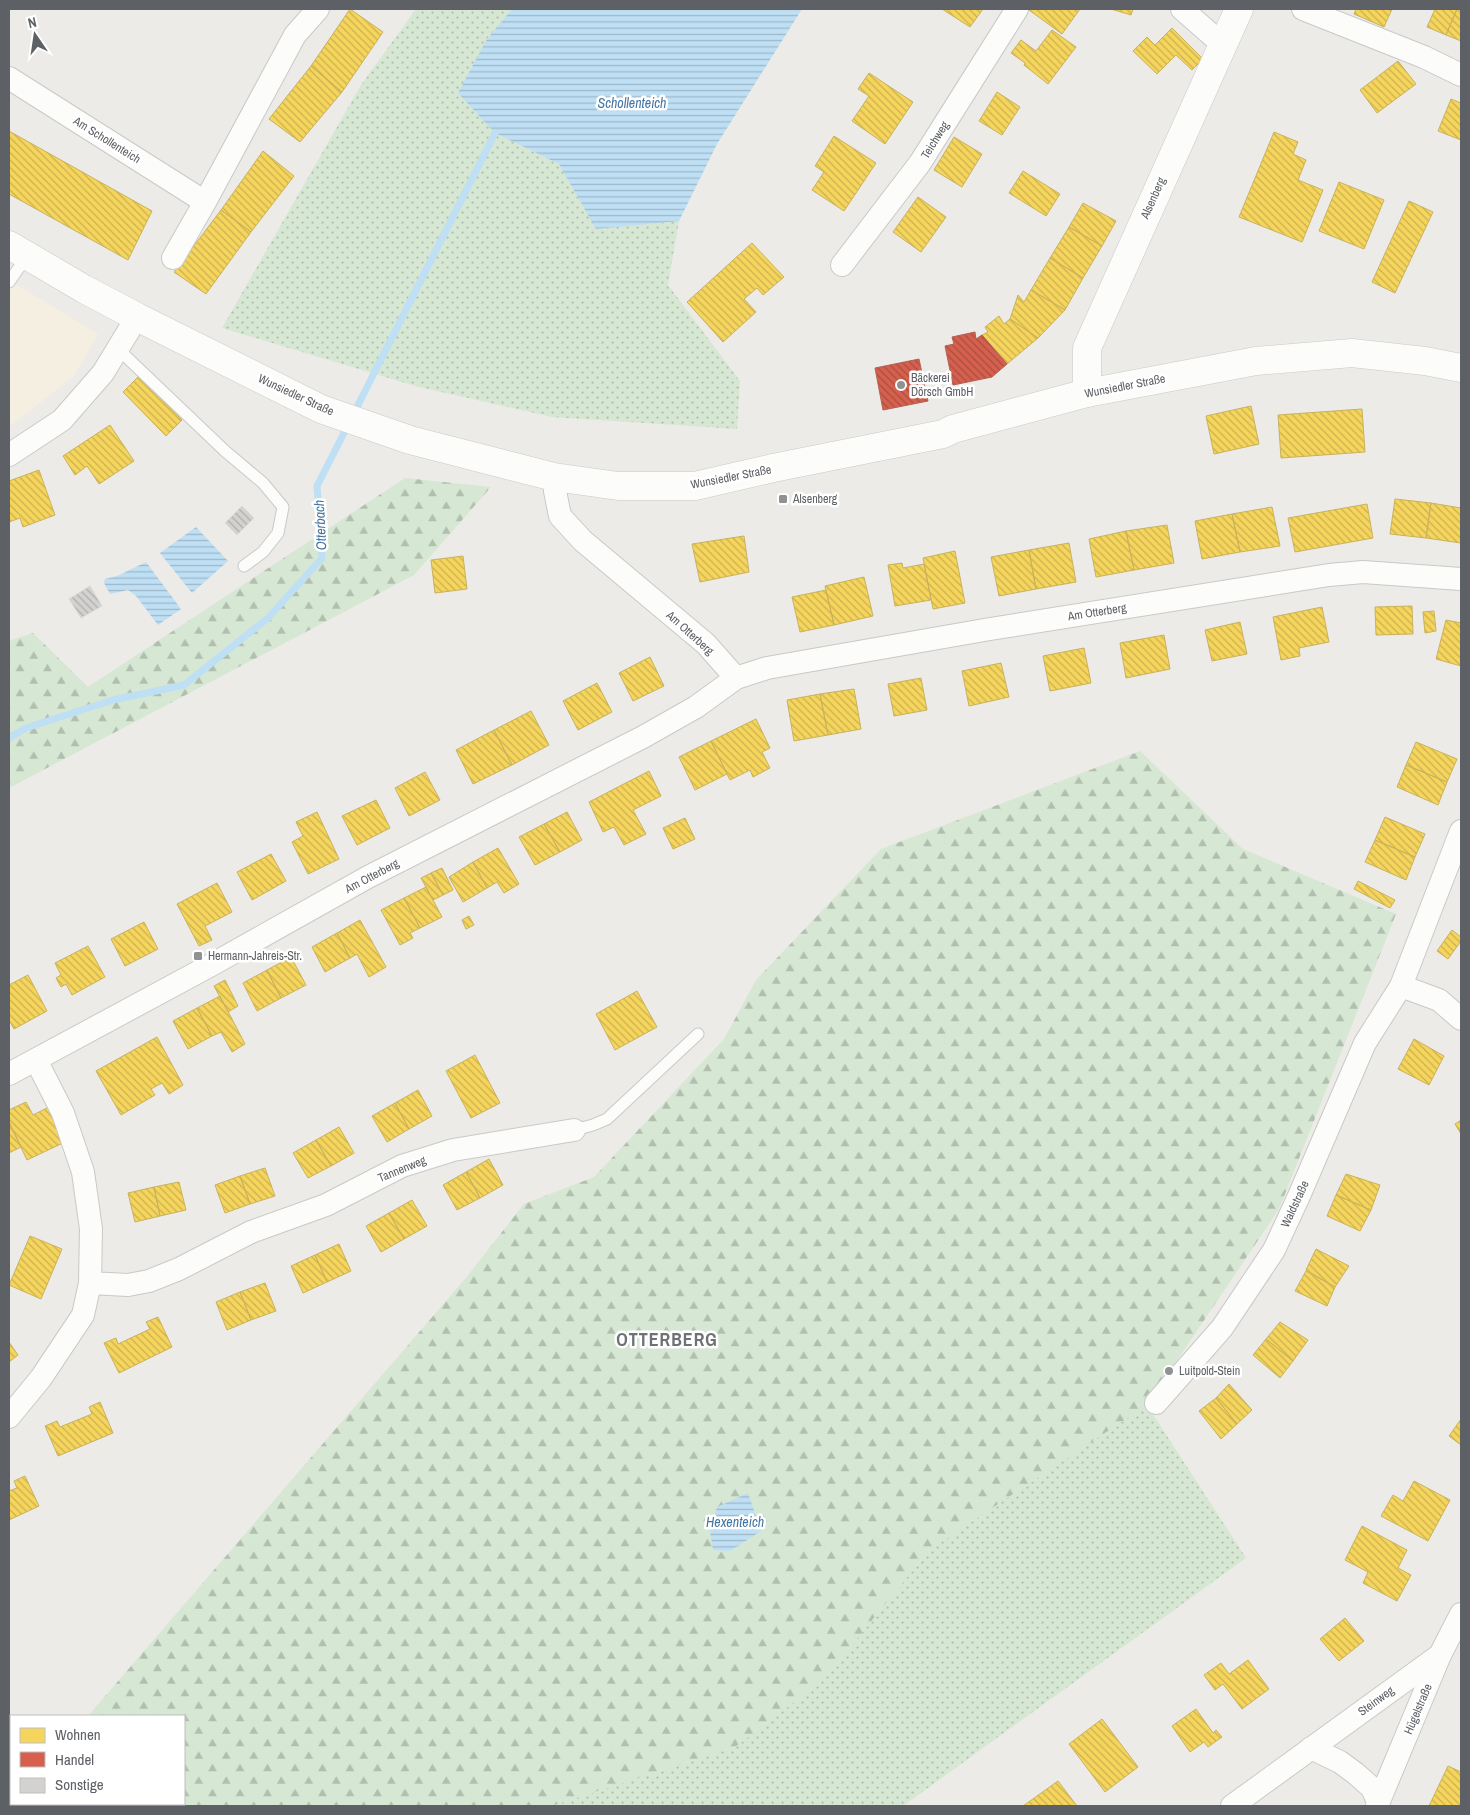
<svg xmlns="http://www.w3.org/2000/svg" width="1470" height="1815" viewBox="0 0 1470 1815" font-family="'Archivo Narrow',sans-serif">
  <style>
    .commercial { fill: #f5efe1 }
    .green { fill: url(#green-dots) }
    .forest { fill: url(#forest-firs) }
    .water { fill: url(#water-rules) }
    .homes { fill: url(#homes-back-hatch); stroke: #c8b25e }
    .shops { fill: url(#shops-back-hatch); stroke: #b26054 }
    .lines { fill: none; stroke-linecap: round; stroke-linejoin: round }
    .stream { stroke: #bedff4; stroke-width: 7 }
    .building { fill: url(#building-back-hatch); stroke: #dbdad6 }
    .service-casing { stroke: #c9c9c9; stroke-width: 13 }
    .minor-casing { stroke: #c9c9c9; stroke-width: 24 }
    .tertiary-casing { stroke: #c9c9c9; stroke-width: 29 }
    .secondary-casing { stroke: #c9c9c8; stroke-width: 29 }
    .service { stroke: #fcfcfb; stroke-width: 11 }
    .minor { stroke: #fcfcfb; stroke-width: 22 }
    .tertiary { stroke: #fcfcfb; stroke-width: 28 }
    .secondary { stroke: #fcfcfb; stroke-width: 28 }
    .poi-dot { fill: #8f9192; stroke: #fff; stroke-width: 2 }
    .labels { text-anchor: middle; stroke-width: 5; stroke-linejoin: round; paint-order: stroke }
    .street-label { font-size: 12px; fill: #5d6064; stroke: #fff }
    .poi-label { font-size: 12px; fill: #5d6064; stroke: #fff; text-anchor: start }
    .water-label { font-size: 14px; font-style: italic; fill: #4475a2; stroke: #fff }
    .district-label { font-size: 18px; font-weight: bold; letter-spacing: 1px; fill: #6e7276; stroke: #fff }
  </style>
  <defs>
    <pattern id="green-dots" width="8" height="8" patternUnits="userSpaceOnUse" patternTransform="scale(1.25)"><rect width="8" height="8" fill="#d6e7d3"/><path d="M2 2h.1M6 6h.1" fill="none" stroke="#b1bfaf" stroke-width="1.8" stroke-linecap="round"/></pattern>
    <pattern id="forest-firs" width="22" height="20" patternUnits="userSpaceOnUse" patternTransform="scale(1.25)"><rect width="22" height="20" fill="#d6e7d3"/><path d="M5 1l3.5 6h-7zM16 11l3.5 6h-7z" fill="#b1bfaf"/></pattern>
    <pattern id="water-rules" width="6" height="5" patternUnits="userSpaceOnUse" patternTransform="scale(1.25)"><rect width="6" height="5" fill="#bedff4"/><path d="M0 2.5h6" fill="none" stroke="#9eb8c9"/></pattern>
    <pattern id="homes-back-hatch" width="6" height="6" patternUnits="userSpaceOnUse" patternTransform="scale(1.25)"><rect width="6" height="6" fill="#f6d55c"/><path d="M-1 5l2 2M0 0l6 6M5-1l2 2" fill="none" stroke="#cab050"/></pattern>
    <pattern id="shops-back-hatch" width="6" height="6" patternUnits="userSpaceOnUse" patternTransform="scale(1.25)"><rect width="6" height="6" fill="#d6604d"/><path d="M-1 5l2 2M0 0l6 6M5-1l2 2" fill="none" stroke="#a84f41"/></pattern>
    <pattern id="building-back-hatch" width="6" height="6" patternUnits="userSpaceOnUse" patternTransform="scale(1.25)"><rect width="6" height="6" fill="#d3d2d0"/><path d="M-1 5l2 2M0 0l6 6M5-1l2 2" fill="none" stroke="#aeaeac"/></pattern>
  </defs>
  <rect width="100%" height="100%" fill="#ecebe7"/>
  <!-- commercial -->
  <path class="commercial" d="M9,280L98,334L74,376L9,427Z"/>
  <!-- green -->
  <path class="green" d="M416,9H512L487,39L495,133L559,164L596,228L679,221L668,285L740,381L737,429L552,417L415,386L222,328L361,85Z
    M1147,1405L1246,1558L903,1806H551L735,1747L824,1679L929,1550Z"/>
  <!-- forest -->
  <path class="forest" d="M405,478L491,487L414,575L9,788V641L33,633L88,687Z
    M1140,751L1243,849L1396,914L1279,1209L1147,1405L929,1550L824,1679L735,1747L551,1806H9V1790L11,1788V1804H184V1716H88L465,1279L524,1204L594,1177L724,1039L756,980L881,849Z"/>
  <!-- water -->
  <path class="water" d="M512,9H802L717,144L679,221L596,229L559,164L495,133L458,93L487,39Z
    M196,527L228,561L192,593L160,553Z
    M146,562L181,609L158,625L136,596L128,590L110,594L104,583L105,579L117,576Z
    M748,1493L761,1531L730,1551L713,1550L710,1531L717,1507Z"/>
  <!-- homes -->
  <path class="homes" d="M350,9L383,32L342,92L311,66Z
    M942,9H983L970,27Z
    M1030,9H1080L1062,34L1029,10Z
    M1111,9H1133L1131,15Z
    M1356,9H1392L1384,27L1354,14Z
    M1435,9H1457L1446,35L1427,27Z
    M1457,9H1461V41L1446,35Z
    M1172,28L1203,59L1192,70L1176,55L1157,74L1133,51L1147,37L1155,45Z
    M1052,30L1076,47L1048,84L1024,65L1025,63L1011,53L1021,40L1036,51Z
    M1398,61L1416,84L1377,113L1360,90Z
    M311,66L342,92L300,142L269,119Z
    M869,73L913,102L885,144L852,121L869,96L858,89Z
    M997,92L1020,107L1002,135L979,121Z
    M1451,99L1461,103V140L1438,131Z
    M9,131L152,211L128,260L9,194Z
    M1274,132L1298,142L1293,154L1306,160L1298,180L1323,190L1302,242L1239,217Z
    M834,136L876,163L844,211L812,190L824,172L815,166Z
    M954,137L982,154L962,187L934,170Z
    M263,151L294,176L251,232L221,210Z
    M1023,171L1060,194L1046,216L1009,193Z
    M1339,182L1384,200L1364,249L1319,231Z
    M918,197L946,217L921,252L893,232Z
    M1409,201L1433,212L1395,293L1372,282Z
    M1083,203L1116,221L1102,246L1069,227Z
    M221,210L251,232L206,294L174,272Z
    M1069,227L1102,246L1083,278L1050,258Z
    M752,243L784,277L763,295L757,288L744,299L756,312L723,342L687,302Z
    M1050,258L1083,278L1065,310L1031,290Z
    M1031,290L1065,310L1038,338L1010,319L1018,295L1024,302Z
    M999,316L1004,324L1010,319L1038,338L1007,364L982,335L988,332L985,327Z
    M139,376L182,420L166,436L123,392Z
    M1251,406L1259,444L1214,454L1206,416Z
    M1362,409L1365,452L1281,458L1278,415Z
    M110,425L134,461L99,484L87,466L75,475L63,456Z
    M39,470L55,515L23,527L20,518L9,522V481Z
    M1395,499L1431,503L1426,538L1390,534Z
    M1431,503L1461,508V543L1426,538Z
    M1367,504L1373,538L1295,552L1288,518Z
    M1272,507L1280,546L1240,552L1232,514Z
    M1232,514L1240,552L1202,559L1195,521Z
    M1167,525L1174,563L1134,570L1126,531Z
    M1126,531L1134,570L1096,577L1089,539Z
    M744,536L749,572L700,582L692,544Z
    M1069,543L1076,582L1036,589L1029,550Z
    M1029,550L1036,589L999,596L991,557Z
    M955,551L965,603L933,609L923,558Z
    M463,556L467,589L435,593L431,560Z
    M902,563L903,568L924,564L931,600L895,606L888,565Z
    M864,577L873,616L834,625L825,586Z
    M826,590L834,625L800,632L792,597Z
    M1412,606L1413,634L1376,635L1375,607Z
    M1322,607L1329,642L1299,648L1300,656L1281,660L1273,617Z
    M1434,611L1436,631L1425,633L1423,612Z
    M1446,620L1461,623V666L1436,659Z
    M1240,622L1247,654L1212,661L1205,630Z
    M1164,635L1170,669L1126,678L1120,643Z
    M1084,648L1091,683L1050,691L1043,656Z
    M650,657L664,686L633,701L619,673Z
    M1001,663L1009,697L969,706L962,671Z
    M921,678L927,710L894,716L888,684Z
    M597,683L612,712L578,730L563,701Z
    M854,689L861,729L828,735L820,694Z
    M820,694L828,735L794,741L787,700Z
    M531,711L549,745L512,765L494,730Z
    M756,719L770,748L762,752L770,768L753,777L750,770L730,780L711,741Z
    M494,730L512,765L473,784L456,750Z
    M711,741L727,774L695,790L679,757Z
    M1416,742L1457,759L1447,782L1406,765Z
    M1406,765L1447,782L1438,805L1397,787Z
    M649,771L661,796L633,810L646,834L624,845L614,827L603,832L589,802Z
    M425,772L440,800L409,816L395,788Z
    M376,800L390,828L357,845L342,816Z
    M317,812L339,859L308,874L292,842L303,836L296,822Z
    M567,812L582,840L560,852L544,824Z
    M1385,817L1425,834L1415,857L1375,840Z
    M685,818L695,839L673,849L663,828Z
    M544,824L560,852L535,865L519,837Z
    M1375,840L1415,857L1406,880L1365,862Z
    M498,848L519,884L504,893L497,882L487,888L473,862Z
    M271,854L286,881L252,900L237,872Z
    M473,862L487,888L463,902L449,877Z
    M442,868L453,890L443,895L431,873Z
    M431,873L443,895L433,900L421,878Z
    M1358,881L1395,900L1390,908L1354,889Z
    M217,883L232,912L205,926L212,940L199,946L177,904Z
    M426,887L442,917L420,928L404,898Z
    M404,898L420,928L410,933L413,938L400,945L381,910Z
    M469,916L474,925L466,929L462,920Z
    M360,920L386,967L369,977L357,954L350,958L337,933Z
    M144,922L158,949L125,966L111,939Z
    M1452,930L1461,937V941L1448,959L1437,951Z
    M337,933L350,958L325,972L312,947Z
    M88,946L105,977L72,995L66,984L61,987L56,978L61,975L55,963Z
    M291,957L306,985L281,998L267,970Z
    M267,970L281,998L257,1011L243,983Z
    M28,975L47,1011L14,1029L9,1020V985Z
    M225,980L238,1006L228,1012L214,986Z
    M637,991L657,1027L615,1050L596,1014Z
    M220,996L245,1044L232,1052L221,1032L212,1036L197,1008Z
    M197,1008L212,1036L188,1049L173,1021Z
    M157,1037L183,1085L169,1094L162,1083L151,1089L155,1095L121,1115L96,1071Z
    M1414,1039L1444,1056L1429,1085L1398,1069Z
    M475,1055L500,1103L471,1118L446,1071Z
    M418,1090L432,1116L409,1129L395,1103Z
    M26,1102L33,1115L49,1107L65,1142L27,1160L9,1122V1110Z
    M395,1103L409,1129L387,1142L372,1116Z
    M1461,1120V1134L1455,1124Z
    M9,1122L21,1147L9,1153Z
    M339,1127L354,1153L331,1166L316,1140Z
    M316,1140L331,1166L308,1178L293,1153Z
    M489,1159L503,1185L480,1198L466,1172Z
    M265,1168L275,1196L250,1204L240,1176Z
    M466,1172L480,1198L457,1210L443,1185Z
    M1346,1174L1380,1185L1371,1210L1336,1195Z
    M240,1176L250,1204L225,1213L215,1185Z
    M179,1182L186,1210L160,1216L154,1187Z
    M154,1187L160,1216L135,1222L128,1193Z
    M1336,1195L1371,1210L1360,1231L1327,1216Z
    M412,1200L427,1226L404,1239L389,1213Z
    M389,1213L404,1239L381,1252L366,1226Z
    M30,1236L62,1249L41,1299L9,1285Z
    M339,1244L351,1271L327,1282L315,1255Z
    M1316,1249L1349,1266L1335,1287L1306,1270Z
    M315,1255L327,1282L303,1293L291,1266Z
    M1306,1271L1335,1287L1327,1306L1295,1291Z
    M265,1283L276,1311L251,1320L240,1292Z
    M240,1292L251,1320L227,1330L216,1302Z
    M158,1317L172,1347L119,1373L104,1343L116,1338L118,1344L150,1329L146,1322Z
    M1280,1322L1308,1340L1293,1361L1266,1339Z
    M1266,1339L1293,1361L1280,1378L1253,1355Z
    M9,1342L18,1355L9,1362Z
    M1229,1384L1252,1410L1237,1424L1216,1398Z
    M1216,1398L1237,1424L1221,1439L1199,1411Z
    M100,1402L113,1433L58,1456L45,1426L57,1421L60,1427L92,1414L89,1407Z
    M1461,1419V1445L1449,1436Z
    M25,1476L39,1506L9,1520V1491L17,1488L14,1481Z
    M1414,1481L1450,1500L1428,1541L1381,1516L1393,1495L1403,1501Z
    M1362,1526L1407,1550L1398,1568L1411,1575L1397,1601L1363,1583L1368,1572L1345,1560Z
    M1345,1618L1364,1641L1339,1661L1320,1639Z
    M1248,1660L1269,1689L1242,1709L1223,1684L1215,1690L1204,1675L1221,1663L1229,1674Z
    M1196,1709L1213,1733L1216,1730L1222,1737L1208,1747L1204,1742L1190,1752L1172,1726Z
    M1102,1719L1138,1767L1105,1792L1069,1744Z
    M1448,1766L1461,1772V1806H1429Z
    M1058,1781L1077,1806H1023Z"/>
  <!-- shops -->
  <path class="shops" d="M975,332L976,339L982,335L1007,364L992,377L953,385L945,346L954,344L952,337Z
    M919,359L928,401L883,410L875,368Z"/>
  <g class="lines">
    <!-- stream -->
    <path class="stream" d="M353,415L495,133
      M9,738L26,728L113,700L184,685L268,618L322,558L317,486L348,425"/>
  </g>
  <!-- building -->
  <path class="building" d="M242,506L254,518L237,535L225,523Z
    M90,586L102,606L81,618L69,599Z"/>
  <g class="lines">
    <!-- service casing -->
    <g class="service-casing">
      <path id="service" d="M9,282L27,256
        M118,349L225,451L263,483L283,507L278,533L263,552L244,566
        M574,1130L593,1125L607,1119L698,1034"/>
    </g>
    <!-- minor casing -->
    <g class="minor-casing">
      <path id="minor" d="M1182,9L1223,45
        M1303,9L1424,57L1461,75
        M9,78L205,202
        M173,258L205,202L295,35L318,9
        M842,265L920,163L1017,9
        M9,455L62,420L103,373L137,317
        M554,477L555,491L560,516L583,541L706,644L736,678
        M1401,986L1439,1000L1461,1019
        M9,1074L213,964L368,877L643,737L696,707L736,678L767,668L990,629L1329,575L1363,572L1461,579
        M90,1283L128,1285L149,1281L179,1269L251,1232L326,1205L402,1166L453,1150L574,1130
        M1156,1403L1222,1328L1274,1250L1299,1196L1365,1043L1401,986L1461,831
        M9,1417L41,1378L83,1315L90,1283L91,1229L83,1172L63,1113L36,1060
        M1311,1748L1340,1762L1355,1773L1372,1788L1378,1802
        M1232,1806L1440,1655
        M1377,1806L1440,1655L1461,1614"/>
    </g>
    <!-- tertiary casing -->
    <g class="tertiary-casing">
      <path id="tertiary" d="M1087,393V348L1239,9"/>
    </g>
    <!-- secondary casing -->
    <g class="secondary-casing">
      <path id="secondary" d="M9,245L84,289L137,317L321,409L410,440L554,477L618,486H695L773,468L943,434L953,429L1087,393L1256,361L1352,353L1425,361L1461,368"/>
    </g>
    <!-- service -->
    <use href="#service" class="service"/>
    <!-- minor -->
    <use href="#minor" class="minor"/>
    <!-- tertiary -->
    <use href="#tertiary" class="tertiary"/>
    <!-- secondary -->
    <use href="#secondary" class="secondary"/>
  </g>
  <!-- markers -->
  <g class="poi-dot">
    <circle cx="901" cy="385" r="5"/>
    <rect x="778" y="494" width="10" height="10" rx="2.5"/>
    <rect x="193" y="951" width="10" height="10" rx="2.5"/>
    <circle cx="1169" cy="1371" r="5"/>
  </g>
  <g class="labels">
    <!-- street labels -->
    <g class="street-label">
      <text transform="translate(107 140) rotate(32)" y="4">Am Schollenteich</text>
      <text transform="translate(935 140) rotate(-58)" y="4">Teichweg</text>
      <text transform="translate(1153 198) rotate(-66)" y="4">Alsenberg</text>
      <text transform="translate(1125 386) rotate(-11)" y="4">Wunsiedler Straße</text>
      <text transform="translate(296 395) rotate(25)" y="4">Wunsiedler Straße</text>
      <text transform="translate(731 477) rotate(-11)" y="4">Wunsiedler Straße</text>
      <text transform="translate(1097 612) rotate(-9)" y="4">Am Otterberg</text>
      <text transform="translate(690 633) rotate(42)" y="4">Am Otterberg</text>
      <text transform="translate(372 876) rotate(-28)" y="4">Am Otterberg</text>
      <text transform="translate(402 1169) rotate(-22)" y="4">Tannenweg</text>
      <text transform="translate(1295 1204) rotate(-65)" y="4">Waldstraße</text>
      <text transform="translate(1376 1701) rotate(-36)" y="4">Steinweg</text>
      <text transform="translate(1418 1709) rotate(-67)" y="4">Hügelstraße</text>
    </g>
    <!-- poi labels -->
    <g class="poi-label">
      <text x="911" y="382">Bäckerei<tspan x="911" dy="14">Dörsch GmbH</tspan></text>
      <text x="793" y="503">Alsenberg</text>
      <text x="208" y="960">Hermann-Jahreis-Str.</text>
      <text x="1179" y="1375">Luitpold-Stein</text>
    </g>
    <!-- water labels -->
    <g class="water-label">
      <text x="632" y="108">Schollenteich</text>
      <text transform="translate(320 525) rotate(-93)" y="5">Otterbach</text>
      <text x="735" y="1527">Hexenteich</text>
    </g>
    <!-- district labels -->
    <g class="district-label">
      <text x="667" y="1346">OTTERBERG</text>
    </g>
  </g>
  <!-- border -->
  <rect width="1470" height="1815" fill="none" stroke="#5d6064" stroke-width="20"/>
  <!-- legend -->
  <rect x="10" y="1715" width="175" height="90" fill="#ffffff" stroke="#bebfc1"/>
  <rect x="20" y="1728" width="25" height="15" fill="#f6d55c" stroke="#bebfc1"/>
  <text x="55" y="1740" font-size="15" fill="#5d6064">Wohnen</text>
  <rect x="20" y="1752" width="25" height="15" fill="#d6604d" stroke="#bebfc1"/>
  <text x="55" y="1765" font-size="15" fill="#5d6064">Handel</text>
  <rect x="20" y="1778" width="25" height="15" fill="#d3d2d0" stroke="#bebfc1"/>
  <text x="55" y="1790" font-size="15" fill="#5d6064">Sonstige</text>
  <!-- north arrow -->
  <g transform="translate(35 35) rotate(347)" stroke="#ffffff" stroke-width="4" paint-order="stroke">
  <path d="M0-4L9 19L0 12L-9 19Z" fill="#5d6064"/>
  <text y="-8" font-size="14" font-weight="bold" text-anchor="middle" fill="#5d6064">N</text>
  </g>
</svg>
